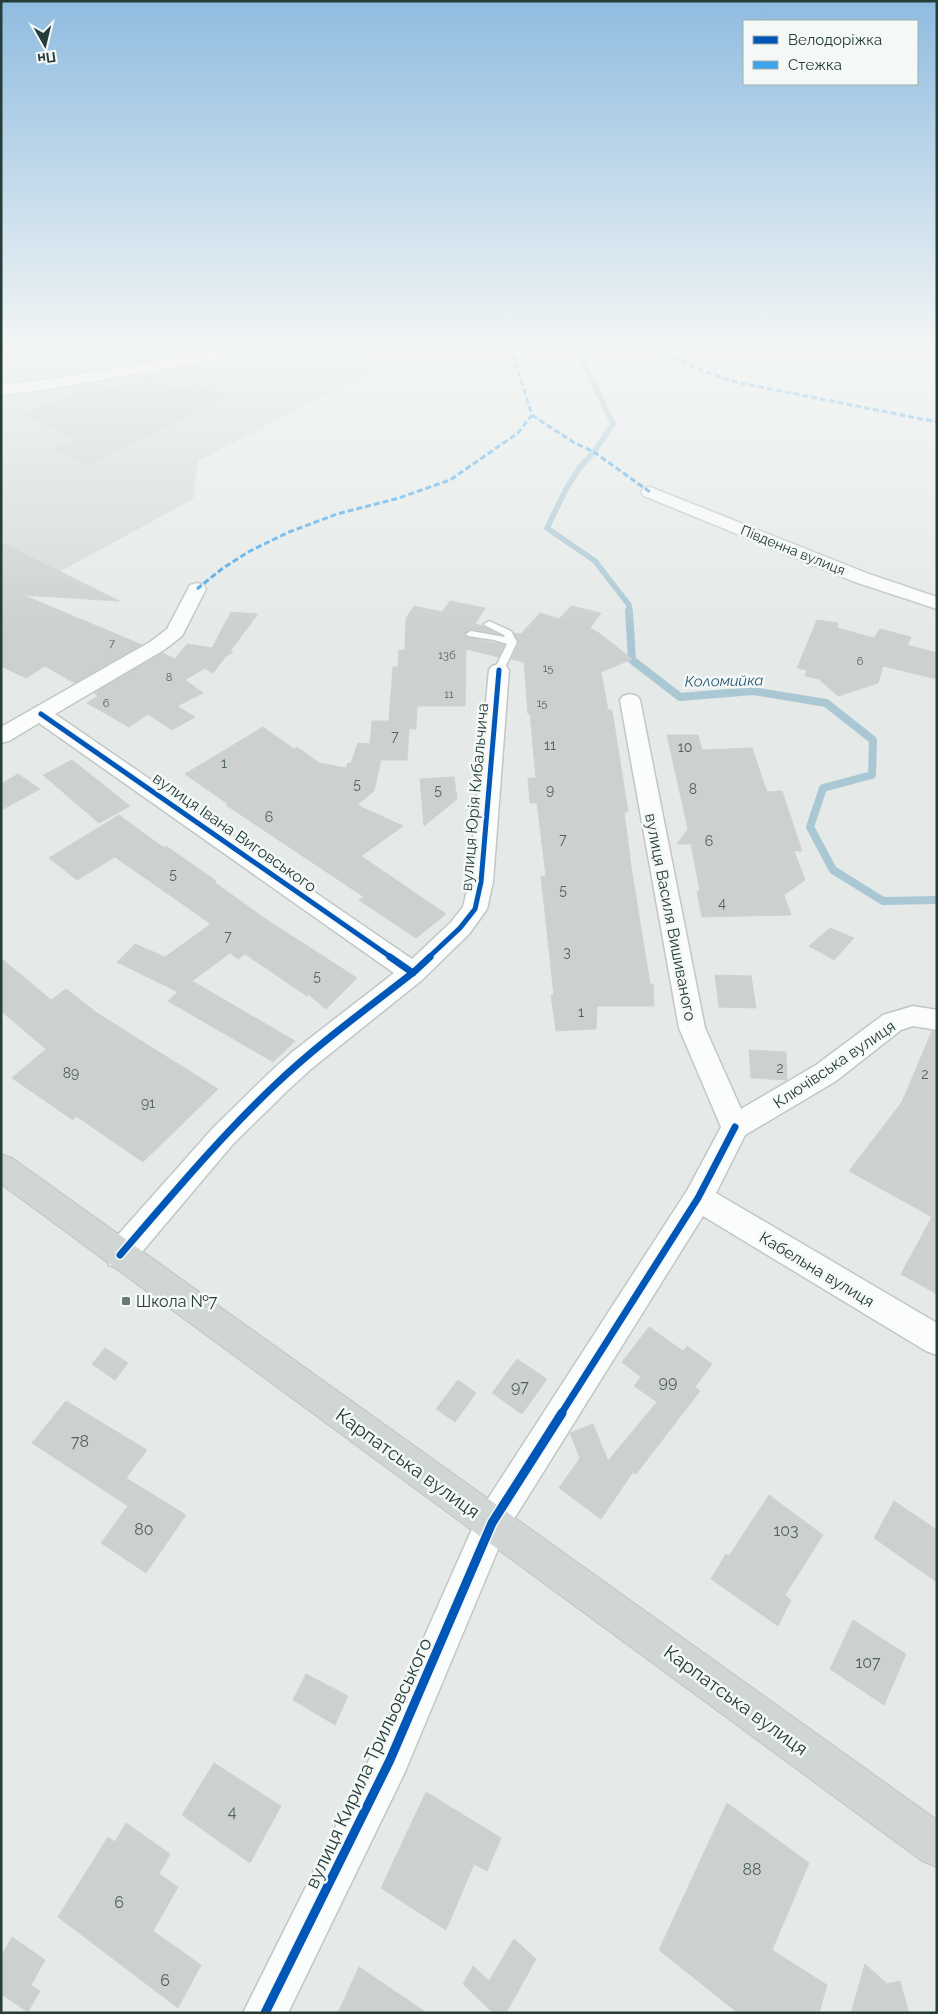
<svg xmlns="http://www.w3.org/2000/svg" width="938" height="2014" viewBox="0 0 938 2014" font-family="Raleway,sans-serif">
  <style>
    .built { fill: #d4dbd9 }
    .lines { fill: none; stroke-linecap: round; stroke-linejoin: round }
    .stream-far1 { stroke: #aac8d4; stroke-width: 5.5 }
    .stream { stroke: #aac8d4; stroke-width: 8 }
    .building { fill: #ccd1d0; stroke: #ced3d1 }
    .lane-casing { stroke: #c2c7c5; stroke-width: 3 }
    .street-casing { stroke: #c2c7c5; stroke-width: 3 }
    .primary-casing { stroke: #bdc6c4; stroke-width: 2 }
    .lane { fill: #fbfcfc; fill-rule: evenodd }
    .street { fill: #fbfcfc; fill-rule: evenodd }
    .primary { fill: #cfd6d4; fill-rule: evenodd }
    .quiet { stroke: #3ea4ec; stroke-width: 3; stroke-dasharray: 6 3; stroke-linecap: butt }
    .cycleway-far2-casing { stroke: #f4f8f7; stroke-width: 8 }
    .cycleway-far1-casing { stroke: #f4f8f7; stroke-width: 10 }
    .cycleway-casing { stroke: #f4f8f7; stroke-width: 12 }
    .cycleway-far2 { stroke: #0057b8; stroke-width: 5 }
    .cycleway-far1 { stroke: #0057b8; stroke-width: 7 }
    .cycleway { stroke: #0057b8; stroke-width: 9 }
    .poi-dot { fill: #687976; stroke: #f4f8f7; stroke-width: 2 }
    .labels { text-anchor: middle; stroke-width: 5; stroke-linejoin: round; paint-order: stroke }
    .far-number-label { font-size: 11px; fill: #506260 }
    .far-street-label { font-size: 14px; fill: #253c39; stroke: #f4f8f7 }
    .number-label { font-size: 14px; fill: #506260 }
    .far-water-label { font-size: 15px; font-style: italic; fill: #245872; stroke: #f4f8f7 }
    .street-label { font-size: 16px; fill: #253c39; stroke: #f4f8f7 }
    .poi-label { font-size: 16px; fill: #253c39; stroke: #f4f8f7; text-anchor: start }
    .near-number-label { font-size: 16px; fill: #506260 }
    .near-street-label { font-size: 19px; fill: #253c39; stroke: #f4f8f7 }
  </style>
  <rect width="100%" height="100%" fill="#e5eae8"/>
  <!-- built -->
  <path class="built" d="M1,348H354L384,365L198,461L193,499L19,594L1,616Z"/>
  <g class="lines">
    <!-- stream-far1 -->
    <path class="stream-far1" d="M577,348L613,424L594,452L580,467L566,489L547,528L595,561L629,605V612"/>
    <!-- stream -->
    <path class="stream" d="M629,611L632,660L680,697L753,691L826,703L873,740L872,775L823,788L810,827L833,870L883,901L937,900"/>
  </g>
  <!-- building -->
  <path class="building" d="M148,376L181,391L195,384L227,397L87,465L54,450L76,440L23,414L95,384L111,391Z
    M1,542L119,601L23,595L142,645L75,683L45,666L26,678L1,666Z
    M450,601L485,608L475,624L483,626L497,634L471,629L464,634L467,637L504,645L499,657L466,649L465,706H417L416,729H409L407,760H381L374,791L357,805L403,826L361,856L446,914L416,938L359,900L364,897L226,805L228,804L185,774L263,727L294,749L297,747L319,763L346,768L348,763H351L358,743L370,744L372,721H389L393,667H398L399,650H405L406,618L414,606L442,612Z
    M571,606L601,613L590,628L599,633L632,659L601,672L608,710H612L628,812H624L631,866L650,984H653L654,1006H597L596,1029L556,1031L551,995H554L541,876H546L537,803H530L528,778H536L530,714H528L524,662L511,659L519,643L514,633L521,634L540,613L559,619Z
    M231,612L258,614L230,651L233,652L226,656L213,673L205,668L185,680L203,693L177,706L195,717L172,730L148,714L129,727L87,703L98,696L94,693L162,653L175,659L187,644L212,648Z
    M817,620L838,623L837,628L874,638L880,629L911,637L907,645L937,653V679L883,666L878,683L838,696L819,679L805,676L807,670L797,668Z
    M667,735H698L702,750L752,748L767,792L782,791L802,851H794L805,880L784,895L791,915L702,917L697,891H700L691,844H677L688,829Z
    M72,760L130,806L99,823L43,775Z
    M18,774L40,789L1,810V784Z
    M454,777L457,799L424,826L420,779Z
    M119,815L164,848L166,846L216,881L214,882L264,918L357,978L326,1009L308,994L307,996L245,954L238,959L230,953L192,981L295,1041L273,1062L168,1001L180,990L178,992L117,962L135,944L165,957L211,924L115,857L77,880L49,858Z
    M830,928L854,938L834,960L809,946Z
    M1,958L51,1000L66,989L97,1013L218,1089L143,1162L76,1116L73,1120L12,1078L46,1049L1,1011Z
    M715,975L751,976L756,1008L719,1007Z
    M932,1031L937,1032V1294L901,1274L932,1217L849,1171L902,1102Z
    M749,1050L786,1052L787,1080L751,1078Z
    M649,1327L683,1351L687,1346L712,1364L695,1387L700,1391L636,1474L633,1472L601,1519L559,1488L580,1458L570,1433L593,1424L608,1461L657,1402L634,1386L641,1377L622,1362Z
    M105,1348L128,1363L115,1380L92,1364Z
    M517,1359L547,1379L522,1414L492,1393Z
    M458,1380L476,1393L455,1422L436,1409Z
    M66,1401L147,1450L126,1478L186,1515L146,1573L101,1543L128,1506L32,1443Z
    M769,1495L823,1535L785,1595L791,1600L778,1626L711,1579L726,1554L729,1556Z
    M894,1501L937,1530V1582L874,1538Z
    M853,1620L906,1654L884,1705L830,1669Z
    M306,1674L348,1696L335,1725L293,1700Z
    M214,1763L281,1806L250,1863L182,1815Z
    M426,1792L501,1838L487,1871L474,1864L446,1930L381,1888Z
    M727,1803L809,1863L772,1950L827,1985L819,2013H738L659,1950Z
    M126,1823L170,1854L159,1874L178,1887L153,1931L201,1965L178,2008L58,1917L108,1837L115,1842Z
    M12,1937L45,1960L31,1985L40,1991L28,2012L1,1994V1956Z
    M514,1939L536,1959L506,2013H493L463,1984L473,1966L489,1981Z
    M865,1964L887,1984L900,1981L909,2013H851Z
    M359,1967L427,2013H338Z"/>
  <g class="lines">
    <!-- lane casing -->
    <g class="lane-casing">
      <path id="lane" d="M489,621L511,631L517,642L504,670L499,673L494,670L507,644L494,640L468,636L466,634L471,631L505,637L504,635L486,626L484,624Z"/>
    </g>
    <!-- street casing -->
    <g class="street-casing">
      <path id="street" d="M217,352L222,353L224,356L222,359L43,390L1,395V385L43,380Z
        M650,487L869,574L937,597V609L855,582L644,496L641,492L644,488Z
        M197,583L204,585L206,589L182,636L164,650L55,714L412,959L451,922L463,907L469,882L489,670L492,666L499,664L506,666L509,670L493,882L487,909L469,934L422,980L311,1069L287,1091L233,1144L131,1265L120,1269L109,1265L105,1255L109,1245L213,1128L267,1075L291,1053L394,973L39,723L9,741L1,743V727L150,642L167,629L188,589L190,585Z
        M630,694L637,696L640,700L705,1028L741,1109L816,1065L883,1015L913,1006L937,1010V1030L913,1026L901,1030L836,1081L745,1135L716,1193L937,1323V1355L926,1351L703,1216L504,1535L404,1774L288,2013H243L376,1746L480,1511L688,1189L721,1127L679,1028L620,700L623,696Z"/>
    </g>
    <!-- primary casing -->
    <g class="primary-casing">
      <path id="primary" d="M1,1154L12,1158L937,1820V1867L922,1861L1,1184Z"/>
    </g>
    <!-- lane -->
    <use href="#lane" class="lane"/>
    <!-- street -->
    <use href="#street" class="street"/>
    <!-- primary -->
    <use href="#primary" class="primary"/>
    <!-- quiet -->
    <path class="quiet" d="M658,348L691,366L735,382L937,422
      M532,415L573,442L594,452L650,492
      M197,589L223,568L250,551L289,532L337,514L399,498L450,480L518,433L532,415L511,348"/>
    <!-- cycleway-far2 casing -->
    <g class="cycleway-far2-casing">
      <path id="cycleway-far2" d="M41,714L392,958
        M428,958L460,928L475,909L481,882L499,670"/>
    </g>
    <!-- cycleway-far1 casing -->
    <g class="cycleway-far1-casing">
      <path id="cycleway-far1" d="M390,957L413,973
        M120,1255C171,1196 220,1137 276,1084C319,1043 368,1008 415,971L430,957
        M561,1414L698,1198L735,1127"/>
    </g>
    <!-- cycleway casing -->
    <g class="cycleway-casing">
      <path id="cycleway" d="M265,2013L390,1760L492,1523L562,1413"/>
    </g>
    <!-- cycleway-far2 -->
    <use href="#cycleway-far2" class="cycleway-far2"/>
    <!-- cycleway-far1 -->
    <use href="#cycleway-far1" class="cycleway-far1"/>
    <!-- cycleway -->
    <use href="#cycleway" class="cycleway"/>
  </g>
  <!-- sky -->
  <linearGradient id="sky" x2="0" y2="1"><stop stop-color="#8fbce0"/><stop offset="0.55" stop-color="#f3f6f5"/><stop offset="1" stop-color="#f3f6f5" stop-opacity="0"/></linearGradient>
  <rect width="938" height="630" fill="url(#sky)"/>
  <!-- markers -->
  <rect class="poi-dot" x="121" y="1296" width="10" height="10" rx="2.5"/>
  <g class="labels">
    <!-- far-number labels -->
    <g class="far-number-label">
      <text x="112" y="647">7</text>
      <text x="447" y="659">13б</text>
      <text x="860" y="665">6</text>
      <text x="548" y="672">15</text>
      <text x="169" y="681">8</text>
      <text x="449" y="698">11</text>
      <text x="106" y="707">6</text>
      <text x="542" y="707">15</text>
    </g>
    <!-- far-street labels -->
    <g class="far-street-label">
      <text transform="translate(793 550) rotate(22)" y="5">Південна вулиця</text>
    </g>
    <!-- number labels -->
    <g class="number-label">
      <text x="395" y="741">7</text>
      <text x="550" y="750">11</text>
      <text x="685" y="752">10</text>
      <text x="224" y="768">1</text>
      <text x="357" y="789">5</text>
      <text x="693" y="794">8</text>
      <text x="438" y="795">5</text>
      <text x="550" y="795">9</text>
      <text x="269" y="822">6</text>
      <text x="563" y="844">7</text>
      <text x="709" y="846">6</text>
      <text x="173" y="879">5</text>
      <text x="563" y="895">5</text>
      <text x="722" y="908">4</text>
      <text x="228" y="941">7</text>
      <text x="567" y="957">3</text>
      <text x="317" y="981">5</text>
      <text x="581" y="1017">1</text>
      <text x="780" y="1073">2</text>
      <text x="71" y="1078">89</text>
      <text x="925" y="1079">2</text>
      <text x="148" y="1108">91</text>
    </g>
    <!-- far-water labels -->
    <g class="far-water-label">
      <text transform="translate(724 681) rotate(-1)" y="5">Коломийка</text>
    </g>
    <!-- street labels -->
    <g class="street-label">
      <text transform="translate(474 797) rotate(-85)" y="6">вулиця Юрія Кибальчича</text>
      <text transform="translate(235 832) rotate(35)" y="6">вулиця Івана Виговського</text>
      <text transform="translate(671 917) rotate(79)" y="6">вулиця Василя Вишиваного</text>
      <text transform="translate(834 1064) rotate(-34)" y="6">Ключівська вулиця</text>
      <text transform="translate(817 1269) rotate(31)" y="6">Кабельна вулиця</text>
    </g>
    <!-- poi labels -->
    <g class="poi-label">
      <text x="136" y="1307">Школа №7</text>
    </g>
    <!-- near-number labels -->
    <g class="near-number-label">
      <text x="668" y="1387">99</text>
      <text x="520" y="1392">97</text>
      <text x="80" y="1447">78</text>
      <text x="144" y="1535">80</text>
      <text x="786" y="1536">103</text>
      <text x="868" y="1668">107</text>
      <text x="232" y="1817">4</text>
      <text x="752" y="1875">88</text>
      <text x="119" y="1908">6</text>
      <text x="165" y="1986">6</text>
    </g>
    <!-- near-street labels -->
    <g class="near-street-label">
      <text transform="translate(408 1463) rotate(36)" y="7">Карпатська вулиця</text>
      <text transform="translate(736 1700) rotate(36)" y="7">Карпатська вулиця</text>
      <text transform="translate(368 1763) rotate(-65)" y="7">вулиця Кирила Трильовського</text>
    </g>
  </g>
  <!-- border -->
  <rect width="938" height="2014" fill="none" stroke="#253c39" stroke-width="5"/>
  <!-- legend -->
  <rect x="743" y="20" width="175" height="65" fill="#f4f8f7" stroke="#a1adab"/>
  <rect x="753" y="36" width="25" height="8" fill="#0057b8" stroke="#a1adab"/>
  <text x="788" y="45" font-size="15" fill="#253c39">Велодоріжка</text>
  <rect x="753" y="61" width="25" height="8" fill="#3ea4ec" stroke="#a1adab"/>
  <text x="788" y="70" font-size="15" fill="#253c39">Стежка</text>
  <!-- north arrow -->
  <g transform="translate(45 45) rotate(172)" stroke="#f4f8f7" stroke-width="4" paint-order="stroke">
  <path d="M0-4L9 19L0 12L-9 19Z" fill="#253c39"/>
  <text y="-8" font-size="14" font-weight="bold" text-anchor="middle" fill="#253c39">Пн</text>
  </g>
</svg>
